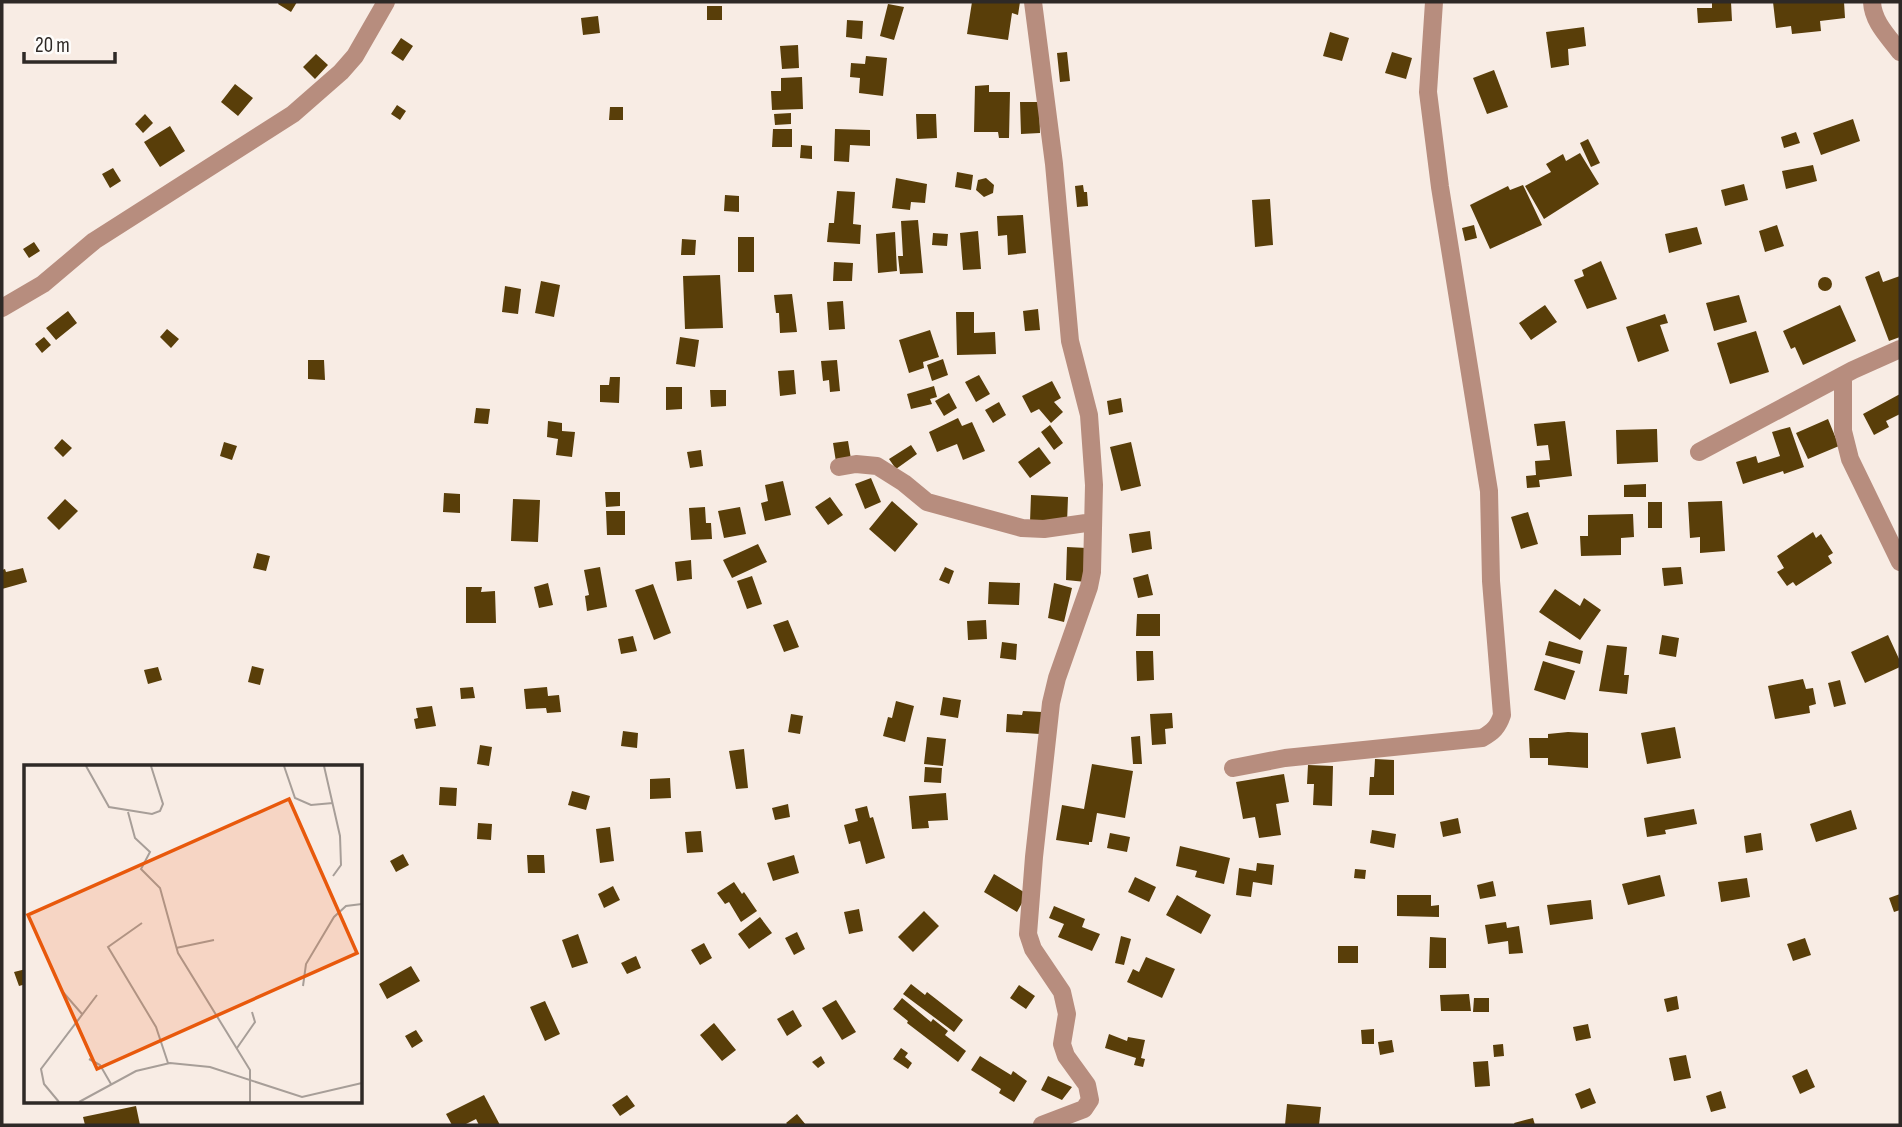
<svg xmlns="http://www.w3.org/2000/svg" width="1902" height="1127" viewBox="0 0 1902 1127" font-family="'Sofia Sans Condensed',sans-serif">
  <style>
    .building { fill: #593e09 }
    .lines { fill: none; stroke-linecap: round; stroke-linejoin: round }
    .street { stroke: #b78d7e; stroke-width: 18 }
    .inset-road { fill: none; stroke: #a79e98; stroke-width: 2 }
    .view { fill: #e8590c; fill-opacity: 0.15; stroke: #e8590c; stroke-width: 3.5 }
    .inset-edge { fill: none; stroke: #2e2926; stroke-width: 3.5 }
  </style>
  <rect width="100%" height="100%" fill="#f8ece4"/>
  <!-- building -->
  <path class="building" d="M279,2H297L291,12L278,4Z
    M972,2H1020L1018,15L1012,13L1008,40L967,34Z
    M1712,2H1731L1732,21L1698,23L1697,8H1712Z
    M1773,2H1844L1845,18L1820,21L1821,31L1792,34L1791,26L1776,28Z
    M888,4L904,7L894,40L880,36Z
    M707,6H722V20H707Z
    M598,16L600,33L583,35L581,18Z
    M847,20L863,21L862,39L846,37Z
    M1584,27L1586,46L1568,49L1569,65L1551,68L1546,32Z
    M1330,32L1349,38L1342,61L1323,56Z
    M401,38L413,46L403,61L391,53Z
    M798,45L799,68L782,69L780,46Z
    M1067,52L1070,81L1060,82L1057,53Z
    M1392,52L1412,58L1406,79L1385,73Z
    M316,54L328,65L315,79L303,67Z
    M866,56L887,58L883,96L859,93L860,78L850,77L851,63L865,64Z
    M1494,70L1508,107L1487,114L1473,78Z
    M802,77L803,109L772,110L771,91H781V78Z
    M235,84L253,98L238,116L221,102Z
    M989,85V92H1010L1009,138H999L998,132H974L975,86Z
    M1020,102H1039L1040,133L1021,134Z
    M397,105L406,111L400,120L391,114Z
    M610,107H623V120H609Z
    M791,113V124L775,125L774,114Z
    M145,114L153,123L143,133L135,124Z
    M916,114H936L937,138L917,139Z
    M1853,119L1860,141L1821,155L1813,133Z
    M170,126L185,151L160,167L144,142Z
    M773,129H792V147H772Z
    M835,129L870,130V146L850,145L849,162L834,161Z
    M1796,132L1800,143L1784,148L1781,137Z
    M1588,139L1600,163L1591,167L1580,143Z
    M801,145L812,146V159L800,158Z
    M1580,153L1599,184L1544,219L1525,186L1551,172L1546,164L1563,154L1566,161Z
    M1813,165L1817,181L1786,189L1782,171Z
    M113,168L121,181L110,188L102,174Z
    M957,172L973,175L971,190L955,187Z
    M896,178L927,184L925,203L911,202L910,210L892,208Z
    M986,178L994,185L993,193L984,197L976,190L978,180Z
    M1744,184L1748,200L1725,206L1721,190Z
    M1083,185L1084,192H1087L1088,206L1077,207L1075,186Z
    M1523,185L1542,225L1490,249L1470,205L1508,186L1510,190Z
    M837,191L855,192L853,224L861,225L860,244L827,242L829,223H834Z
    M725,195L739,196V212L724,211Z
    M1270,199L1273,245L1255,247L1252,200Z
    M1023,215L1026,253L1008,255L1007,235L998,236L997,216Z
    M918,220L923,273L900,274L898,256H903L901,221Z
    M1474,225L1477,238L1465,241L1462,228Z
    M1777,225L1784,246L1765,252L1759,231Z
    M1697,227L1702,244L1669,253L1665,234Z
    M978,231L981,269L963,270L960,233Z
    M895,232L897,271L878,273L876,234Z
    M933,233L948,234L947,246L932,245Z
    M738,237H754V272H738Z
    M682,239L696,240L695,255H681Z
    M34,242L40,251L29,258L23,249Z
    M1601,261L1617,299L1587,309L1574,280L1584,276L1582,270Z
    M834,262L853,263L852,281H833Z
    M1879,271L1883,282L1900,276V337L1889,341L1865,277Z
    M720,275L723,328L685,329L683,276Z
    M1818 284a7 7 0 1 1 14 0a7 7 0 1 1-14 0Z
    M541,281L560,285L554,317L535,313Z
    M505,286L521,289L518,314L502,312Z
    M792,294L797,332L780,333L779,313H776L774,295Z
    M1739,295L1747,322L1714,331L1706,303Z
    M843,301L845,329L829,330L827,302Z
    M1545,305L1557,322L1531,340L1519,323Z
    M1840,305L1856,341L1803,365L1795,347L1791,349L1783,331Z
    M1038,309L1040,330L1025,331L1023,311Z
    M68,311L77,323L56,340L46,328Z
    M956,312H974V333L995,332L996,354L957,355Z
    M1665,314L1668,323L1660,325L1669,351L1638,362L1626,327Z
    M167,329L179,339L171,348L160,337Z
    M930,330L939,357L923,362L924,368L909,373L899,340Z
    M1756,331L1769,372L1730,384L1717,343Z
    M44,337L51,345L42,353L35,344Z
    M680,337L699,340L695,367L676,364Z
    M943,359L948,375L932,381L927,365Z
    M308,360H324L325,380L308,379Z
    M837,360L840,391L830,392L829,380L823,381L821,361Z
    M794,370L796,394L780,396L778,371Z
    M979,375L990,394L976,402L965,382Z
    M610,377H620L619,403L600,402V385H609Z
    M1052,381L1061,398L1054,402L1063,412L1051,423L1039,409L1031,413L1022,396Z
    M934,386L937,397L930,399L932,404L911,409L907,394Z
    M666,387H682V409L666,410Z
    M710,390H726V406L711,407Z
    M949,393L957,408L944,416L935,401Z
    M1900,394V414L1886,421L1889,427L1874,435L1863,414Z
    M1121,398L1123,412L1109,415L1107,401Z
    M999,402L1006,415L993,423L985,410Z
    M476,408L490,409L488,424L474,423Z
    M958,418L962,426L972,422L985,451L963,460L957,444L937,452L929,432Z
    M1828,419L1839,446L1808,459L1796,433Z
    M548,421L562,423V431L575,432L572,457L556,455L558,439L547,437Z
    M1565,421L1572,476L1539,480L1540,487L1527,488L1526,476L1536,475L1535,461L1550,460L1548,445L1537,446L1534,424Z
    M1050,425L1063,443L1054,450L1041,432Z
    M1790,427L1804,467L1784,474L1783,471L1743,484L1736,462L1756,456L1758,463L1780,456L1772,432Z
    M1657,429L1658,462L1617,464L1616,430Z
    M62,439L72,448L63,457L54,448Z
    M848,441L851,459L836,462L833,443Z
    M224,442L237,446L232,460L220,456Z
    M1131,442L1141,486L1121,491L1110,447Z
    M911,445L917,454L896,469L889,459Z
    M1039,447L1051,463L1030,478L1018,462Z
    M701,450L703,466L690,468L687,452Z
    M871,478L881,502L865,509L855,484Z
    M783,481L791,515L765,521L761,503L768,501L765,485Z
    M1646,484V497H1624V485Z
    M605,492H620V506L606,507Z
    M444,493L460,494V513L443,512Z
    M1031,495L1068,497L1067,523L1030,522Z
    M830,497L843,515L828,525L815,507Z
    M65,499L78,511L59,530L47,518Z
    M513,499L540,500L538,542L511,541Z
    M892,501L918,524L895,552L869,529Z
    M1722,501L1725,551L1700,553V537L1690,538L1688,502Z
    M1648,502H1662V528H1648Z
    M705,507L706,523H711L712,539L691,540L689,508Z
    M740,507L746,534L724,538L718,511Z
    M606,511H625V535H607Z
    M1528,512L1538,544L1521,549L1511,517Z
    M1633,514L1634,537L1621,538V555L1581,556L1580,536H1588V515Z
    M1150,531L1152,549L1132,553L1129,534Z
    M1813,532L1816,538L1821,534L1833,553L1828,556L1832,563L1796,586L1793,582L1787,586L1777,572L1784,568L1777,556Z
    M758,544L767,562L732,578L723,560Z
    M1067,547L1087,548L1086,582L1066,580Z
    M257,553L270,556L266,571L253,568Z
    M691,560L692,579L677,581L675,562Z
    M600,567L607,607L587,611L585,596L589,595L584,570Z
    M945,567L954,571L949,584L939,580Z
    M1681,567L1683,584L1664,586L1662,568Z
    M23,568L27,582L2,589V570L5,569L6,572Z
    M1148,574L1153,595L1138,598L1133,578Z
    M752,576L762,604L747,609L737,581Z
    M989,582L1020,583L1019,605L988,604Z
    M548,583L553,605L539,608L534,587Z
    M1054,583L1072,588L1064,622L1048,618Z
    M653,584L671,633L654,640L635,590Z
    M466,587H482L481,592L495,591L496,623H466Z
    M1555,589L1580,606L1584,598L1601,610L1580,640L1539,612Z
    M1137,614H1160V636H1136Z
    M788,620L799,647L784,652L773,625Z
    M986,620L987,639L968,640L967,621Z
    M1662,635L1679,638L1676,657L1659,654Z
    M1888,635L1900,661V667L1865,683L1851,652Z
    M633,636L637,651L621,654L618,639Z
    M1549,641L1583,651L1580,664L1545,655Z
    M1002,642L1017,644L1016,660L1000,658Z
    M1607,645L1627,647L1624,675H1629L1627,694L1599,691Z
    M1136,651H1153L1154,680L1137,681Z
    M1543,661L1575,671L1565,700L1534,690Z
    M252,666L264,669L260,685L248,682Z
    M158,667L162,680L148,684L144,670Z
    M1803,679L1806,689L1813,688L1816,704L1809,706L1810,713L1775,719L1768,686Z
    M1840,680L1846,704L1834,707L1828,683Z
    M473,687L475,698L461,699L460,688Z
    M547,687L548,696L559,695L561,712L547,713L546,708L526,709L524,689Z
    M943,697L961,700L958,718L940,715Z
    M896,701L914,706L905,742L883,736L888,717L892,718Z
    M432,706L436,726L416,729L414,719L418,718L416,708Z
    M1023,711L1042,712L1040,734L1006,732L1007,714L1022,715Z
    M1172,713L1173,728L1165,729L1166,744L1152,745L1150,714Z
    M791,714L803,716L800,734L788,732Z
    M1675,727L1681,758L1647,764L1641,733Z
    M623,731L638,733L637,748L621,746Z
    M1568,732L1588,733V768L1548,765V758H1530L1529,738H1548V734Z
    M1140,736L1142,764H1133L1131,737Z
    M927,737L946,739L943,766L924,764Z
    M480,745L492,747L489,766L477,764Z
    M744,749L748,788L736,789L729,751Z
    M1375,759L1394,760V795H1369L1370,777H1374Z
    M1092,764L1133,771L1125,818L1097,813L1092,842H1089V845L1056,840L1062,805L1084,809Z
    M1308,765L1333,766L1332,806L1313,805L1314,784H1307Z
    M925,767L942,768L941,783L924,782Z
    M1284,774L1289,802L1276,804L1281,835L1259,838L1255,817L1243,819L1236,782Z
    M670,778L671,798L650,799V779Z
    M440,787L457,788L456,806L439,805Z
    M572,791L590,796L586,810L568,805Z
    M946,793L948,820L928,821L929,828L912,829L909,796Z
    M788,804L790,817L775,820L772,808Z
    M867,806L870,818L873,817L885,858L866,864L860,841L849,844L844,825L858,821L855,809Z
    M1694,809L1697,824L1665,830L1666,834L1647,837L1644,818Z
    M1851,810L1857,829L1816,842L1810,824Z
    M1458,818L1461,833L1443,837L1440,822Z
    M478,823L492,824L491,840L477,839Z
    M610,827L614,861L600,863L596,829Z
    M1372,830L1396,834L1394,848L1370,843Z
    M701,831L703,852L687,853L685,832Z
    M1110,833L1130,837L1127,852L1107,848Z
    M1761,833L1763,850L1746,853L1744,836Z
    M1180,846L1230,858L1224,884L1195,877L1197,871L1176,866Z
    M403,854L409,865L396,872L390,861Z
    M527,855H544L545,873H528Z
    M794,855L799,873L773,881L767,863Z
    M1257,863L1274,865L1272,885L1253,882L1251,897L1236,895L1239,868L1256,871Z
    M1355,869L1366,870L1365,879L1354,878Z
    M994,874L1027,894L1017,912L984,892Z
    M1660,875L1665,896L1628,905L1622,884Z
    M1135,877L1156,887L1149,902L1128,892Z
    M1747,878L1750,897L1721,902L1718,882Z
    M1493,881L1496,896L1480,899L1477,885Z
    M734,882L742,894L744,892L757,911L741,922L729,902L725,904L717,893Z
    M613,886L620,900L604,908L598,894Z
    M1900,894V910L1894,912L1889,898Z
    M1177,895L1211,915L1201,934L1166,915Z
    M1397,895H1431V906L1439,905V917L1397,916Z
    M1591,900L1593,919L1550,925L1547,905Z
    M1054,906L1085,919L1082,927L1100,934L1092,951L1058,937L1064,924L1049,918Z
    M859,909L863,931L849,934L844,912Z
    M924,911L939,926L913,952L898,937Z
    M760,917L772,933L749,949L738,934Z
    M1506,922L1507,928L1519,926L1523,953L1509,954L1508,941L1488,944L1485,925Z
    M797,932L805,949L794,955L785,938Z
    M578,934L588,963L572,968L562,940Z
    M1121,936L1131,939L1124,965L1115,963Z
    M1430,937L1446,938V968H1429Z
    M1805,938L1811,955L1793,961L1787,944Z
    M704,943L712,958L700,965L691,950Z
    M1338,946H1358V963H1338Z
    M636,956L641,968L627,974L621,963Z
    M1146,957L1175,969L1162,998L1127,982L1133,969L1139,972Z
    M411,966L420,981L387,999L379,984Z
    M26,969V984L19,986L14,972Z
    M911,984L925,995L927,992L963,1020L954,1032L903,994Z
    M1019,985L1035,996L1026,1009L1010,998Z
    M1469,994L1471,1011H1441L1440,995Z
    M1677,996L1679,1009L1667,1012L1664,999Z
    M902,998L931,1022L933,1019L948,1031L945,1035L966,1051L958,1062L907,1023L908,1021L893,1009Z
    M1474,998H1489V1012H1473Z
    M836,1000L856,1032L842,1040L822,1008Z
    M545,1001L560,1034L545,1041L530,1007Z
    M793,1010L802,1026L787,1036L777,1019Z
    M714,1023L736,1050L722,1061L700,1035Z
    M1588,1024L1591,1038L1576,1041L1573,1027Z
    M1374,1029V1044H1362L1361,1030Z
    M416,1030L423,1041L412,1048L405,1036Z
    M1109,1034L1127,1041L1128,1037L1145,1040L1141,1058L1145,1059L1143,1067L1134,1065L1136,1058L1105,1048Z
    M1392,1040L1394,1052L1380,1055L1378,1042Z
    M1503,1044L1504,1056L1494,1057L1493,1045Z
    M901,1048L908,1053L905,1057L912,1063L908,1069L893,1059Z
    M1686,1055L1691,1078L1674,1081L1669,1058Z
    M821,1056L825,1063L818,1068L812,1062Z
    M980,1056L1011,1075L1013,1071L1027,1081L1014,1102L999,1093L1001,1089L971,1070Z
    M1488,1061L1490,1086L1475,1087L1473,1062Z
    M1807,1069L1815,1087L1800,1094L1792,1076Z
    M1048,1076L1072,1087L1062,1100L1041,1090Z
    M1590,1088L1596,1103L1581,1109L1575,1094Z
    M1721,1091L1726,1108L1711,1112L1706,1096Z
    M484,1095L500,1125H479L476,1119L464,1125H452L446,1114Z
    M627,1095L635,1106L620,1116L612,1105Z
    M1287,1104L1321,1107L1319,1125H1285Z
    M136,1106L140,1125H85L83,1117Z
    M797,1114L806,1125H788L786,1123Z
    M1533,1118L1535,1125H1515L1514,1123Z"/>
  <g class="lines">
    <!-- street -->
    <path class="street" d="M1033,2L1054,164L1070,341L1089,415L1094,485L1092,572L1089,587L1057,678L1051,703L1034,857L1028,934L1033,949L1062,992L1067,1014L1062,1044L1066,1056L1087,1085L1090,1100L1084,1109L1042,1125
      M1872,2C1873,22 1888,36 1900,52
      M2,308L43,284L94,241L293,114L341,72L355,56L386,2
      M1843,376V431L1850,459L1900,562
      M1699,452L1853,370L1900,349
      M839,467L856,464L877,466L904,483L927,502L1022,528L1044,529L1093,522
      M1233,768L1285,758L1482,738C1493,732 1498,727 1502,715L1491,581L1489,491L1440,187L1428,92L1434,2"/>
  </g>
  <!-- overview -->
  <g transform="translate(24 765)">
    <rect width="338" height="338" fill="#f8ece4"/>
    <path class="inset-road" d="M62,1L85,42L128,49L136,46L139,39L127,1M260,1L271,33L287,40L309,38M300,1L316,71L317,100L309,111M104,47L111,73L126,87L117,104L136,123L154,188L226,305V337M118,158L84,182L132,262L144,298M152,183L190,175M279,221L282,199L310,152L322,141L338,139M38,226L58,249M213,283L231,257L228,247M65,294L76,300L87,319M35,337L20,319L17,304L73,230M55,337L112,306L146,298L186,302L278,332L338,318"/>
    <path class="view" d="M265,34L333,188L73,304L4,150Z"/>
    <rect width="338" height="338" class="inset-edge"/>
  </g>
  <!-- border -->
  <rect width="1902" height="1127" fill="none" stroke="#2e2926" stroke-width="7"/>
  <!-- scale -->
  <path d="M24 52v10h91v-10" fill="none" stroke="#2e2926" stroke-width="3.5"/>
  <text x="35" y="52" font-size="21" fill="#2e2926" stroke="#fefcfa" stroke-width="5" paint-order="stroke">20 m</text>
</svg>
